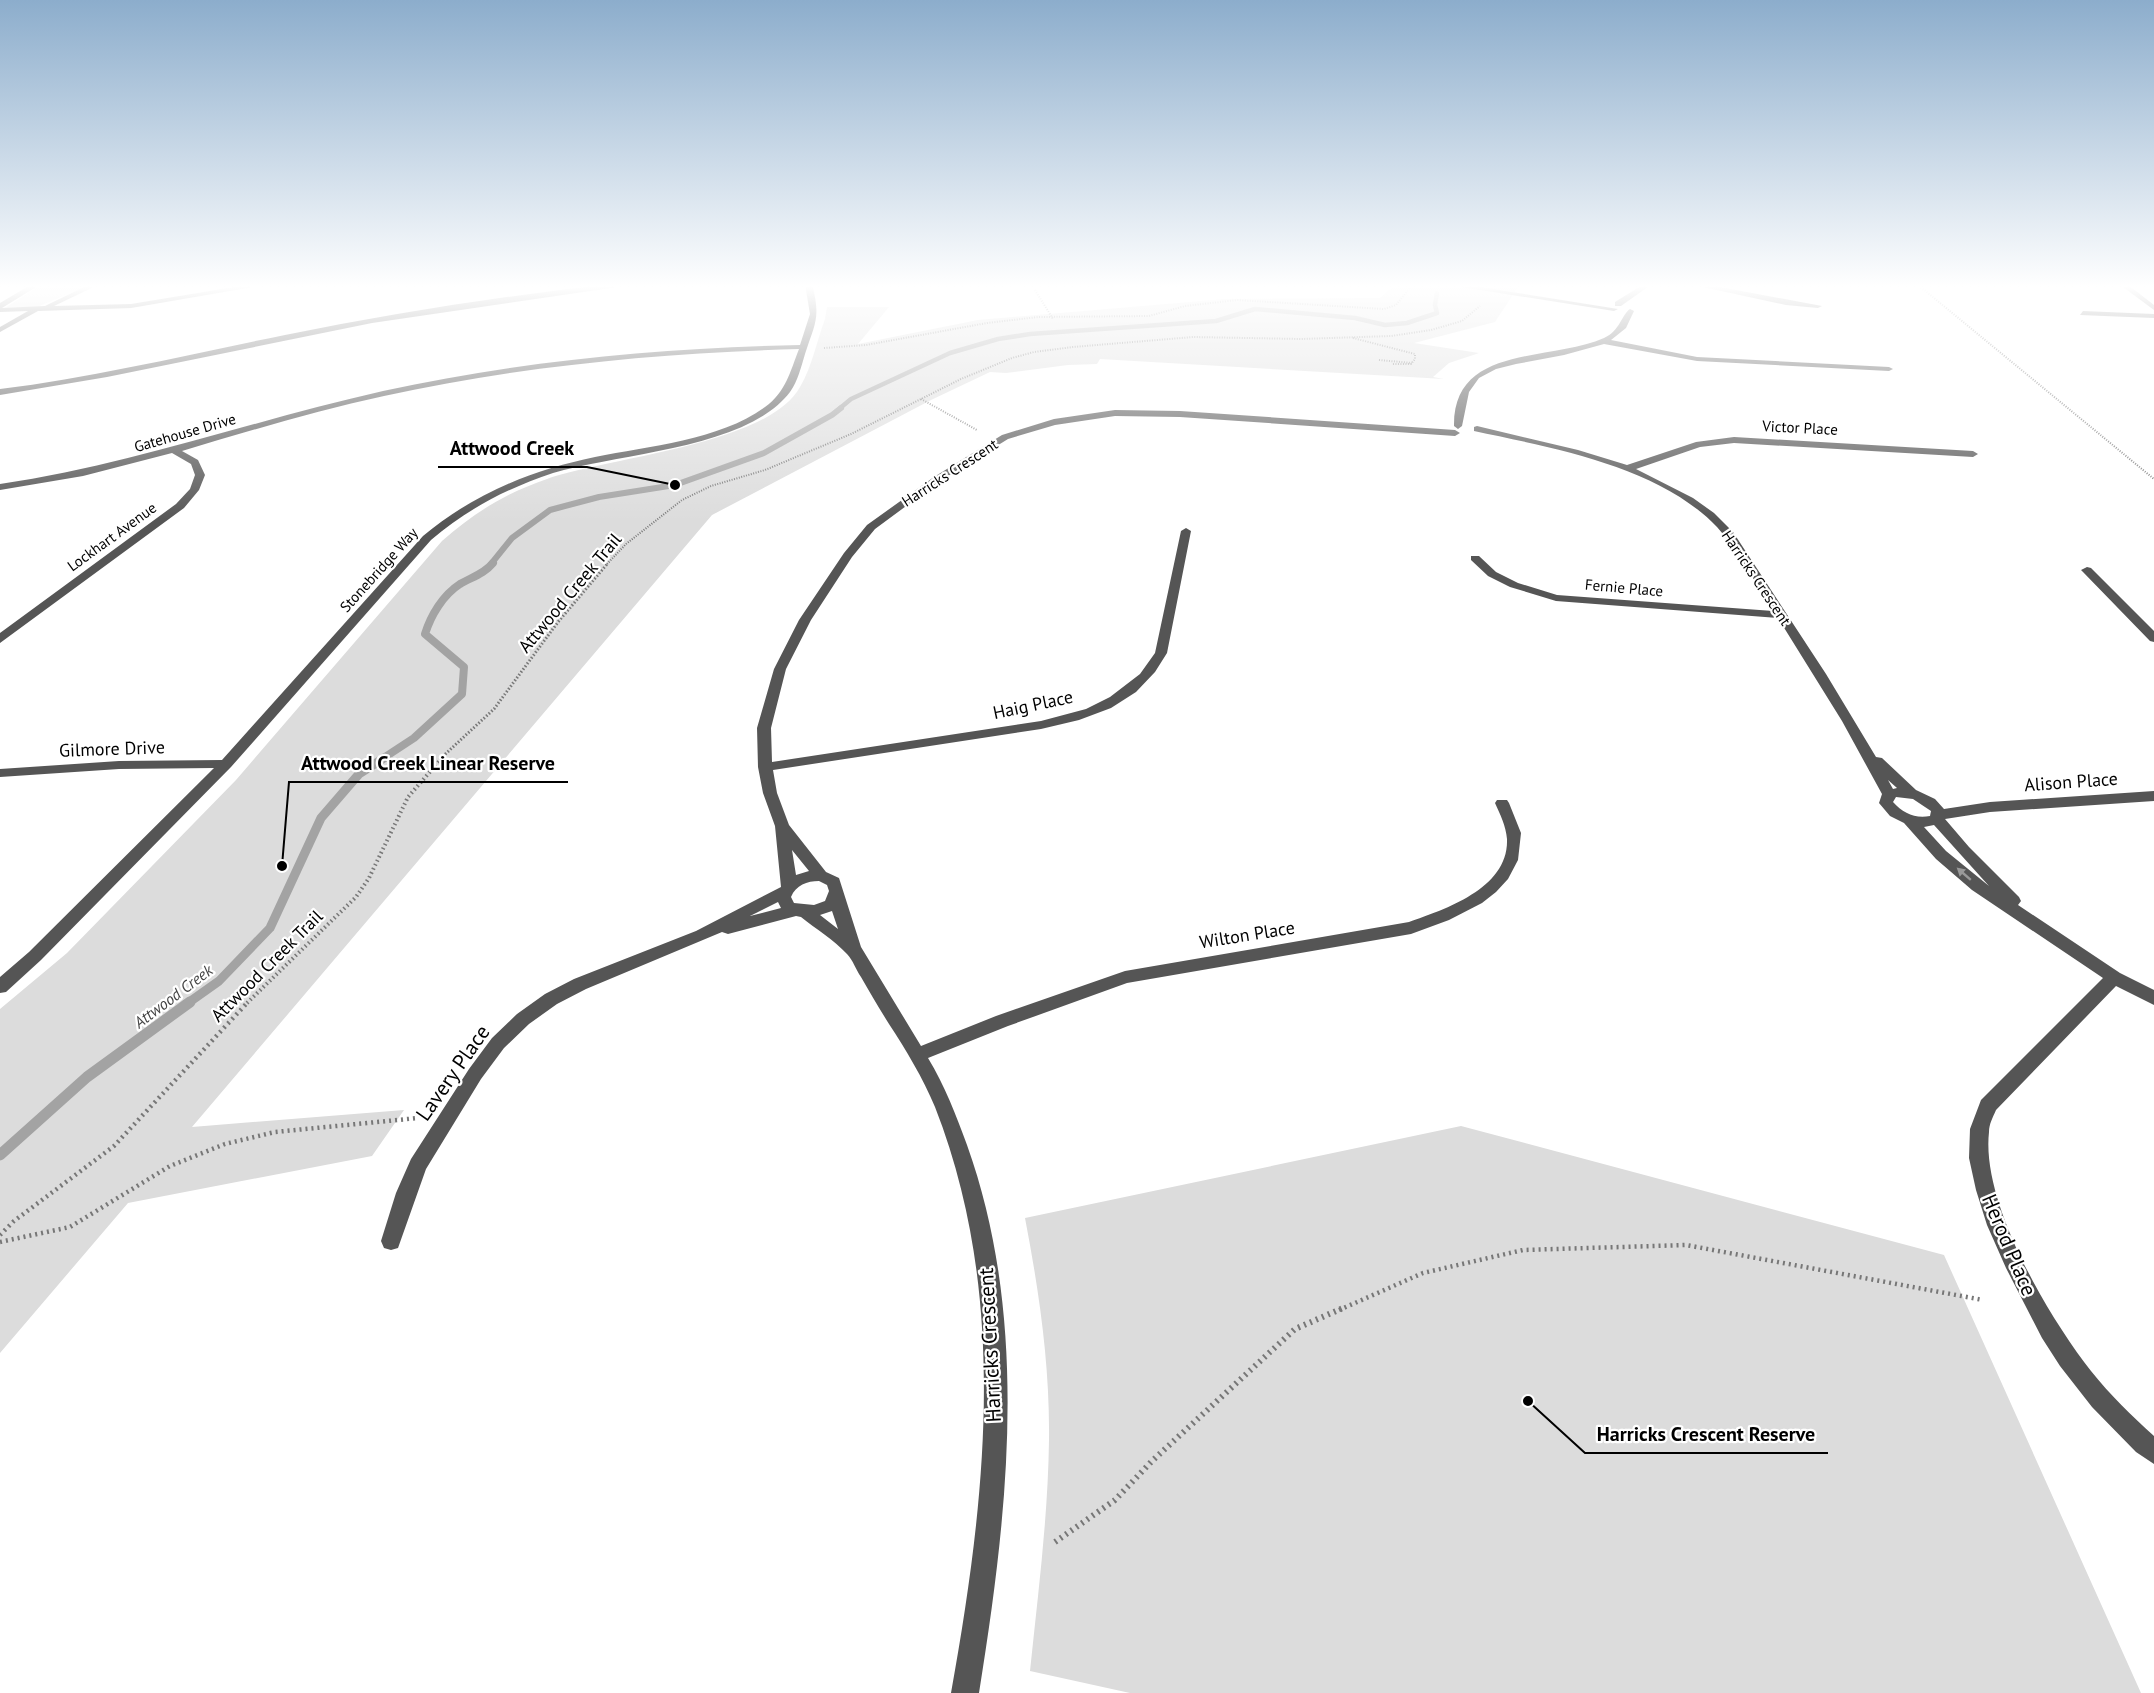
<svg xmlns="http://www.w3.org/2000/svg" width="2154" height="1693" viewBox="0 0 2154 1693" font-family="'PT Sans',sans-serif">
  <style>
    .green { fill: #dcdcdc }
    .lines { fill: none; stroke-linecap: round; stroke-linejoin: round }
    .stream-far4 { stroke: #a3a3a3; stroke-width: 4.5 }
    .stream-far3 { stroke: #a3a3a3; stroke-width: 6 }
    .stream-far2 { stroke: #a3a3a3; stroke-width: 8 }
    .stream-far1 { stroke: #a3a3a3; stroke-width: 9 }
    .stream { stroke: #a3a3a3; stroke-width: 11 }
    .path-far4 { stroke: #777; stroke-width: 2; stroke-dasharray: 1 1.5; stroke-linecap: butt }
    .path-far3 { stroke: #777; stroke-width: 3; stroke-dasharray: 1.5 2; stroke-linecap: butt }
    .path-far2 { stroke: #777; stroke-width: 4; stroke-dasharray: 1.5 3; stroke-linecap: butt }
    .path-far1 { stroke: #777; stroke-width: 4.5; stroke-dasharray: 2 4; stroke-linecap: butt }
    .path { stroke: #777; stroke-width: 6; stroke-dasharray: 2 4.5; stroke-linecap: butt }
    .minor { fill: #555; fill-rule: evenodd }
    .oneway { fill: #999 }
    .labels { text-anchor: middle; stroke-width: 4.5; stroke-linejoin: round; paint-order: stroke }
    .far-street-label { font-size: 15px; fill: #000; stroke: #fff }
    .far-water-label { font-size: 16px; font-style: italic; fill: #444; stroke: #fff }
    .street-label { font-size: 18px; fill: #000; stroke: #fff }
    .near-street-label { font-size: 21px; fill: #000; stroke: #fff }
    .leader { fill: none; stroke: #000; stroke-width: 2 }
    .callout-dot { fill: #000; stroke: #fff; stroke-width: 2 }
    .callout-label { font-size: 20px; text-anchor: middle; font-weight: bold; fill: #000; stroke: #fff; stroke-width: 4.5; stroke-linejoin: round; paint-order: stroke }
  </style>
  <rect width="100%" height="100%" fill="#fff"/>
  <!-- green -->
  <path class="green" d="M42,284H92L37,307L5,308Z
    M1396,284H1520L1495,322L1414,343L1479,353L1449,363L1433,377L1444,379L1100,359L1097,364L1068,365L1006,373L990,372L931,400L712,515L192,1127L404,1110L372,1156L128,1203L0,1353V1009L67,953L236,780L442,541C475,512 506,493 547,479C609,457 768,445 800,387C812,367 817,340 825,319L827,307H889L858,344L978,320L1225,299L1380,298Z
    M1461,1126L1944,1255L2141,1693H1130L1030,1671C1038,1594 1048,1517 1049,1440C1050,1365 1039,1291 1025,1218Z"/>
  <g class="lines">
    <!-- stream-far4 -->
    <path class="stream-far4" d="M839,409L851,399L950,353L998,339L1030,334L1216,321L1255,309L1355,318L1385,325L1407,323L1437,313L1435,305L1437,293"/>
    <!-- stream-far3 -->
    <path class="stream-far3" d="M491,564L512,538L550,510L599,497L675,485L764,453L832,415L841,408"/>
    <!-- stream-far2 -->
    <path class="stream-far2" d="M382,759L414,738L462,694L464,667L425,634C431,615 443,595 460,584C472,577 484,574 493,563"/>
    <!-- stream-far1 -->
    <path class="stream-far1" d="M188,1003L219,981L270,928L321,818L359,774L384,758"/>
    <!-- stream -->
    <path class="stream" d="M0,1155L87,1077L190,1002"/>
    <!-- path-far4 -->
    <path class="path-far4" d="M1917,284L2154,479
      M1035,290L1053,319
      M1353,338L1415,354V359L1411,364H1392
      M824,348L866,345L987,323L1038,317L1149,316L1185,306L1237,300L1384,309L1396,305L1413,284
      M1379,360L1412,363
      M921,399L977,430
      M607,564L626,544L682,500L711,486L765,470L851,434L961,379L1012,358L1034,352L1073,347L1193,337L1301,339L1391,336L1431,330L1462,321L1480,306"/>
    <!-- path-far3 -->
    <path class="path-far3" d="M440,759L494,709L558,622L608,563"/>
    <!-- path-far2 -->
    <path class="path-far2" d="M247,1003L356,897L369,878L408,797L442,758"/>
    <!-- path-far1 -->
    <path class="path-far1" d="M0,1235L14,1221L114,1146L248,1002
      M0,1242L70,1227L170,1166L225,1144L275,1132L418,1118
      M1339,1310L1423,1273L1523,1250L1686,1245L1983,1300"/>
    <!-- path -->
    <path class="path" d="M1055,1542L1115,1500L1152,1461L1295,1329L1343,1308"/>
    <!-- minor -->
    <path class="minor" d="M32,284H41L2,308L45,306L90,284H100L54,306L131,304L252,284H271L131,308L38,311L0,332V327L28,311L0,312V303Z
      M612,284H638L372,323L107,377L0,395V389C96,377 190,354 285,335C393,313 502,296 612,284Z
      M805,284H812C821,318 815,323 805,354C801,367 798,381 790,392C747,449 619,453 553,473C508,488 467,509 431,540L231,767L41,960L6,992L0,993V977L29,952L214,768L119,769L0,777V769L119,761L222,760L423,536C473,494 532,470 595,457C649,446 720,440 765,407C786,392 790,372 799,349C659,353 520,366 384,396C315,411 249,431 182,451L198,460L205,475L199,490L184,508L0,643V633L176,504L190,489L195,475L191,464L172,453L83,476L0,490V484C130,465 254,420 383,391C520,361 660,348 800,345L810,314Z
      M1010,284H1017L1013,288Z
      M1442,284H1462L1618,309L1614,311Z
      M1644,284H1652L1621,306H1615V302Z
      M1689,284H1704L1822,306L1818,308L1786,305Z
      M2119,284H2127L2154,305V310Z
      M1630,309L1634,311L1626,328L1611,340L1697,357L1889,367L1893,369L1889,371L1697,361L1604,344L1564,355L1516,364L1496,369L1479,378L1469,392L1462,426L1458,429L1454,426C1453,344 1550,362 1604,338C1620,331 1622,314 1630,309Z
      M2083,311L2154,314V318L2080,315Z
      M1115,410L1180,411L1455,430L1460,433L1455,436L1180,417L1115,416L1055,425L1008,439L940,481L875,529L852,557L811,620L786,669L771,728L772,762L1041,721L1086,709L1110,697L1140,674L1155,653L1181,531L1186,528L1191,531L1167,653L1155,672L1136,692L1111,708L1079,720L1041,729L773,770L777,793L789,825L826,872L839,878L861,947L921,1046L996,1016L1125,971L1409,922C1446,909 1509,888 1507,839C1506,826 1500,814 1495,803L1497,800H1507L1509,803L1521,833L1518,860L1508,879L1496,892L1482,903L1449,920L1411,934L1127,983L1008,1026L928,1058C945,1086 956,1115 967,1145C1030,1321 1008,1512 979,1693H951C986,1498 1009,1296 935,1107C923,1078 906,1050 889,1024C879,1008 870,993 861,977C856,970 853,960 847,954C834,940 816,929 801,917L796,916L728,934L722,932L586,989L557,1004L529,1024L504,1048L481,1079L426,1169L398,1248L391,1250L384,1248L381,1241L396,1193L411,1159L469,1069L492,1038L517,1014L545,994L574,979L696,931L781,887L775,826L763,793L758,767L757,728L774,669L799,620L844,553L867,525L934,477L1002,435L1054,419ZM792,850L809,871L796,875ZM819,881L827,885L829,891L825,901L814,905L794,903L791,897C796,885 807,881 819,881ZM778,902L781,908L750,916ZM832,911L838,929L820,915Z
      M1477,426L1578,450L1627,465L1696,442L1734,437L1973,451L1978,454L1973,457L1734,443L1700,447L1636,469L1693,498L1714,513L1733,532L1826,674L1876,757L1882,758L1916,790L1935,799L1944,809L1990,802L2154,791V801L1990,812L1945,819L1969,847L2019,897L2021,901L2018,905L2120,973L2154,990V1005L2116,986L1996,1110C1993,1117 1989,1124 1989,1132C1981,1203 2048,1316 2091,1371C2110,1395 2132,1416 2154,1436V1464L2136,1452L2092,1407L2060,1366L2042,1338L2006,1268L1987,1225L1976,1190L1969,1158L1970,1129L1981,1100L2103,978L1972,890L1936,859L1904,823L1890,816L1879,803L1882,794L1842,721L1778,618L1556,601L1510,587L1488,576L1471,560V556H1479L1496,572L1518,583L1557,595L1773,611C1755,583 1740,552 1717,527C1659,466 1553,448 1474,431V427ZM1888,780L1897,788L1893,789ZM1896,797L1913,799L1931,811L1930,816C1915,819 1903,813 1893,802ZM1934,825L1989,886L1946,851L1924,827Z
      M2087,567L2091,568L2154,631V642L2150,641L2083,572L2081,570Z"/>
  </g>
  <!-- one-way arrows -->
  <defs><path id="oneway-solid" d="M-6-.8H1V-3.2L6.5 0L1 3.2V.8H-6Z" transform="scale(1.5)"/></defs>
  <use class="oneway" href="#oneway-solid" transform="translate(1964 874) rotate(-139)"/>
  <!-- sky -->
  <linearGradient id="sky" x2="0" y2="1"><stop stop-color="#8cadcc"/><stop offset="0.55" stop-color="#fff"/><stop offset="1" stop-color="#fff" stop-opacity="0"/></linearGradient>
  <rect width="2154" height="521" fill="url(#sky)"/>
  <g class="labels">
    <!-- far-street labels -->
    <g class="far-street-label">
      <text transform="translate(1800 428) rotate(3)" y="5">Victor Place</text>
      <text transform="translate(185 433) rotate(-16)" y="5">Gatehouse Drive</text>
      <text transform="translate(950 473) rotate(-33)" y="5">Harricks Crescent</text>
      <text transform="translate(112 537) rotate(-36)" y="5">Lockhart Avenue</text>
      <text transform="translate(379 570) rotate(-48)" y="5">Stonebridge Way</text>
      <text transform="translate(1756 578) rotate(56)" y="5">Harricks Crescent</text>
      <text transform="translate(1624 588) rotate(5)" y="5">Fernie Place</text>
    </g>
    <!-- far-water labels -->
    <g class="far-water-label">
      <text transform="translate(173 996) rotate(-37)" y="6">Attwood Creek</text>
    </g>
    <!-- street labels -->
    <g class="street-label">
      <text transform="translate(570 593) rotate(-50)" y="6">Attwood Creek Trail</text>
      <text transform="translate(1033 705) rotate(-12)" y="6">Haig Place</text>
      <text transform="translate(112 749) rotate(-2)" y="6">Gilmore Drive</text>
      <text transform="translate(2071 782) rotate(-4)" y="6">Alison Place</text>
      <text transform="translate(1247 935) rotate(-9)" y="6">Wilton Place</text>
      <text transform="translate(267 966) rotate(-45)" y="6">Attwood Creek Trail</text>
    </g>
    <!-- near-street labels -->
    <g class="near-street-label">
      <text transform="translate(453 1073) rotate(-55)" y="7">Lavery Place</text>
      <text transform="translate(2009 1245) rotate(67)" y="7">Herod Place</text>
      <text transform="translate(990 1345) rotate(-93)" y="7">Harricks Crescent</text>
    </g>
  </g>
  <!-- callouts -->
  <path class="leader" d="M675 485L587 467H438M282 866L289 782H568M1528 1401L1585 1453H1828"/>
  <g class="callout-dot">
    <circle cx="675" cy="485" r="6"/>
    <circle cx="282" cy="866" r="6"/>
    <circle cx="1528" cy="1401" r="6"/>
  </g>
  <g class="callout-label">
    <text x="512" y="455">Attwood Creek</text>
    <text x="428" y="770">Attwood Creek Linear Reserve</text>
    <text x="1706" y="1441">Harricks Crescent Reserve</text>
  </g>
</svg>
